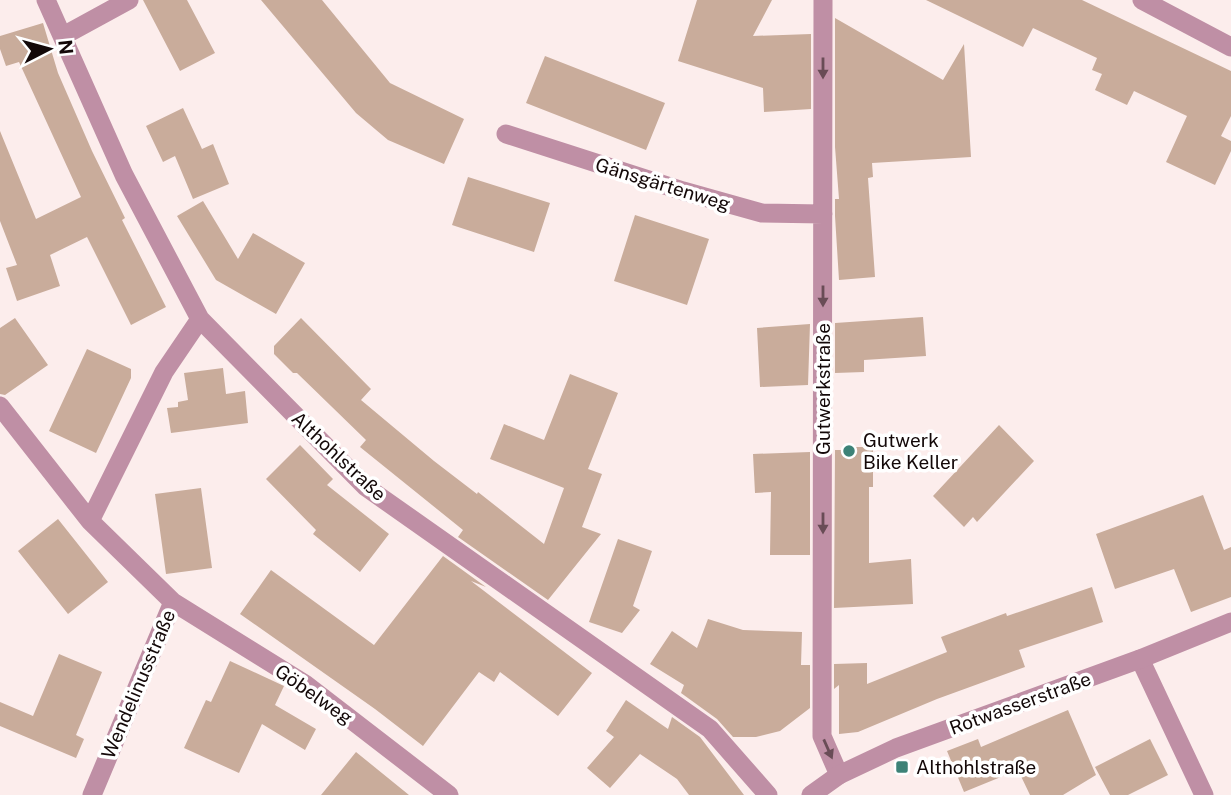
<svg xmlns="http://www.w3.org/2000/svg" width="1231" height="795" viewBox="0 0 1231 795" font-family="'Public Sans',sans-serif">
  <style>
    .building { fill: #c9ac9b }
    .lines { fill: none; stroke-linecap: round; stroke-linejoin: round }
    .minor { stroke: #bf8fa5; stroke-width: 19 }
    .tertiary { stroke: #bf8fa5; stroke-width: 19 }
    .oneway { fill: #694c56 }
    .poi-dot { fill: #3d8277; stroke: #fff; stroke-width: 2.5 }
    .labels { text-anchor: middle; stroke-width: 7; stroke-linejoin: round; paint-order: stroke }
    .street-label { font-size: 19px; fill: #130808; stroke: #fff }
    .poi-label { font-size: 19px; fill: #130808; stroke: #fff; text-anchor: start }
  </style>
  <rect width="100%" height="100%" fill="#fcedec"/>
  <!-- building -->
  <path class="building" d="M143,0H187L215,53L180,71Z
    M261,0H322L390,83L464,119L444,164L388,140L356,113Z
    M697,0H772L753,36L811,34V109L764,112L763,88L678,61Z
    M926,0H1082L1231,71V116L1221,136L1231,141V151L1215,185L1166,162L1187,116L1134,91L1127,105L1095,90L1102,74L1092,70L1097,58L1033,28L1023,47Z
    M835,18L943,80L964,44L971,157L872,163L873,177L868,178L875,277L839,280L835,216V199H839L835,147Z
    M43,23L58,73L92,151L125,218L122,220L166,307L131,325L87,237L50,255L60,286L17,301L6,268L17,265L0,221V131L36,219L81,197L19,62L6,66L0,49V36Z
    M545,56L665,103L646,150L526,103Z
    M183,108L202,149L213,144L229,184L193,199L175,156L163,162L146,126Z
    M468,177L550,203L534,252L452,225Z
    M203,201L238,259L253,233L305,263L276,314L216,280L177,216Z
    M635,215L709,239L687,305L614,281Z
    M923,317L926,356L864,360V372L835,373V323Z
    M15,318L48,365L5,395L0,394V328Z
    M301,318L371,389L361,400L434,461L477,494L478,492L544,544L564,488L490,459L504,424L544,440L570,374L618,393L588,469L602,474L582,527L601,534L548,600L458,537L463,530L360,447L366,440L297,373H293L274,354V346Z
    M810,324L808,385L760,387L757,328Z
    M87,349L131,369V378L96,453L49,431Z
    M223,368L226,394L245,391L248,423L171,433L167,408L178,407V402L188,400L184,373Z
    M999,425L1034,461L977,522L973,517L964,527L933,496Z
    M300,445L333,479L327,485L389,534L360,572L313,534L316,530L266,479Z
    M843,447H873V487H869V563L911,559L913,604L834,608L835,450H843Z
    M810,452V555H770L771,492L755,493L753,454Z
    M201,488L212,568L166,574L155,494Z
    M1203,495L1224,550L1231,547V597L1191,612L1174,569L1115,589L1096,534Z
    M58,519L108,582L68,614L18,551Z
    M618,539L652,551L633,606L640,610L622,633L589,622Z
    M443,556L486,587L471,581L592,673L558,716L500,672L494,682L479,672L423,746L375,709L240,614L271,570L374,645Z
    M1092,587L1103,622L1019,650L1025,667L937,699L858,732L839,734V685L834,689V664L867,663V684L947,652L941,637L1006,613L1007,616Z
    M708,619L743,630L802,632L801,665H810V708L780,731L756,737H733L717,719L681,693L684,685L650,664L672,631L697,648Z
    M59,654L102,672L76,735L84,739L76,758L0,726V702L33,716Z
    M230,661L284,686L275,705L316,729L305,750L262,724L239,773L184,748L206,700L211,702Z
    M626,700L668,729L672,717L700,737L744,795H689L677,779L640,754L610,788L587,768L614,737L606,731Z
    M1068,710L1096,775L1063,795H1030L1018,770L964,792L947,751L978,739L981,747Z
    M1150,739L1168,775L1128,795H1110L1095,767Z
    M356,752L409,795H321Z"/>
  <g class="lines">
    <!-- minor -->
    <path class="minor" d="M46,0L124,175L200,319L366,487L710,729L768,795
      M823,0L822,736L839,775
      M1142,0L1231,47
      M63,36L129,0
      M506,134L683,191L762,213L823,214
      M0,406L90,521
      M173,602L305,684L449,795
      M1140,659L1204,795
      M92,795L173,602L90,521L164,372L200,319"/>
    <!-- tertiary -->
    <path class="tertiary" d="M811,795L839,775L896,748L1140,659L1231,622"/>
  </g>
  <!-- one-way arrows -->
  <defs><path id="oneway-solid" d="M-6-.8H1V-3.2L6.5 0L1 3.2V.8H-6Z" transform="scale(1.75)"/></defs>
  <g class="oneway">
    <use href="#oneway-solid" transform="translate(823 68) rotate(90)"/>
    <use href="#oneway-solid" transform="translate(823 296) rotate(90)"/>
    <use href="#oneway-solid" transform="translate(823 523) rotate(90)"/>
    <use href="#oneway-solid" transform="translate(828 749) rotate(66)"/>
  </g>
  <!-- markers -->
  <g class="poi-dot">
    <circle cx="849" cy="451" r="7"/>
    <rect x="895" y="760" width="14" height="14" rx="3.5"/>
  </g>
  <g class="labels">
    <!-- street labels -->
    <g class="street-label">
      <text transform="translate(663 184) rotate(17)" y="7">Gänsgärtenweg</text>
      <text transform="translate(823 389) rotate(-90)" y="7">Gutwerkstraße</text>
      <text transform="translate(339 456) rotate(43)" y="7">Althohlstraße</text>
      <text transform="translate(138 684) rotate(-67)" y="7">Wendelinusstraße</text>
      <text transform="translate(314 694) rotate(35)" y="7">Göbelweg</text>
      <text transform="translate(1020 703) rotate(-20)" y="7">Rotwasserstraße</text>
    </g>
    <!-- poi labels -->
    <g class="poi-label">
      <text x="863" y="447">Gutwerk<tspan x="863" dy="22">Bike Keller</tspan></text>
      <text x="916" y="774">Althohlstraße</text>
    </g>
  </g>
  <!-- north arrow -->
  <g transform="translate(49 49) rotate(84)" stroke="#ffffff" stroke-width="5" paint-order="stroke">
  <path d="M0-5L12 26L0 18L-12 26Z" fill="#130808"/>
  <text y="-10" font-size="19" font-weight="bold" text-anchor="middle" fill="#130808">N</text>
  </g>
</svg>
